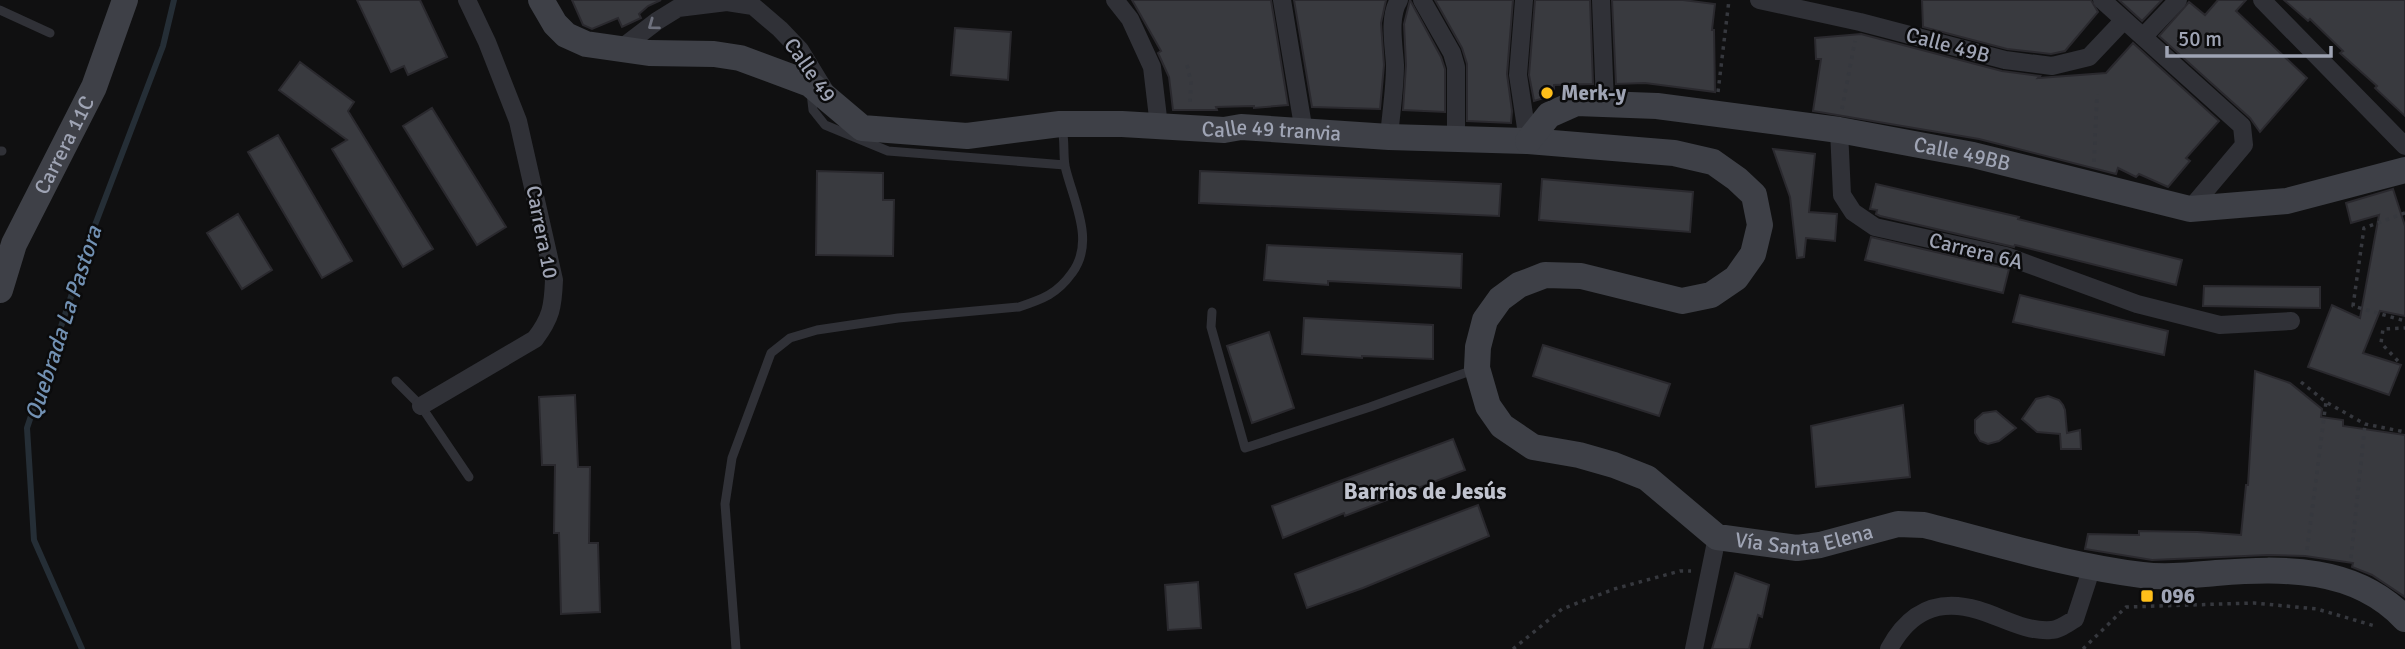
<svg xmlns="http://www.w3.org/2000/svg" width="2405" height="649" viewBox="0 0 2405 649" font-family="Signika,sans-serif">
  <style>
    .lines { fill: none; stroke-linecap: round; stroke-linejoin: round }
    .stream { stroke: #252e36; stroke-width: 6 }
    .building { fill: #393a3f; stroke: #2a292e; stroke-width: 2 }
    .path { stroke: #36383e; stroke-width: 3.5; stroke-dasharray: 3.5 5; stroke-linecap: butt }
    .lane { stroke: #303137; stroke-width: 9 }
    .street { stroke: #303137; stroke-width: 18 }
    .secondary { stroke: #3e4047; stroke-width: 26 }
    .oneway { stroke: #6d707c }
    .poi-dot { fill: #ffbf1a; stroke: #0b0b0c; stroke-width: 2.5 }
    .labels { text-anchor: middle; stroke-width: 5; stroke-linejoin: round; paint-order: stroke }
    .street-label { font-size: 21px; fill: #9fa4b4; stroke: #0b0b0c }
    .poi-label { font-size: 21px; font-weight: bold; fill: #9fa4b4; stroke: #0b0b0c; text-anchor: start }
    .water-label { font-size: 23px; font-style: italic; fill: #7291b3; stroke: #0b0b0c }
    .neighbourhood-label { font-size: 23px; font-weight: bold; fill: #c1c4cf; stroke: #0b0b0c }
  </style>
  <rect width="100%" height="100%" fill="#101011"/>
  <g class="lines">
    <!-- stream -->
    <path class="stream" d="M82,649L34,540L27,428L95,225L163,46L174,0"/>
  </g>
  <!-- building -->
  <path class="building" d="M357,0H420L447,57L408,75L404,66L391,72Z
    M572,0H661L648,6L639,14L641,18L622,27L618,18L592,29L583,25Z
    M1132,0H1271L1288,105L1254,108V106L1216,107L1217,110H1173L1169,77L1158,53L1161,51Z
    M1294,0H1386L1381,23L1384,65L1380,109L1312,107Z
    M1410,0L1441,57L1445,69V112L1403,110L1406,65L1404,24Z
    M1435,0H1513L1507,74L1512,111L1511,123L1467,121V64L1462,48Z
    M1535,0H1590L1593,84L1554,85V95L1534,101L1529,75Z
    M1612,0H1683L1715,4L1712,30H1714L1715,92L1645,83L1616,84Z
    M1922,0H2091L2098,12L2065,51L2051,54L2007,49L1923,27Z
    M2119,0H2162L2142,21Z
    M2218,0H2246L2236,11L2307,78L2260,132L2250,118L2159,36L2189,2L2205,15Z
    M2284,0H2405V116L2375,88L2377,86L2340,53L2343,51L2310,19L2308,21Z
    M955,28L1011,32L1008,80L951,75Z
    M1861,34L2002,71L2040,76L2038,78L2106,73L2133,43L2219,121L2186,158L2190,161L2168,187L2139,174L2136,177L2118,168L2116,174L1979,139L1813,111L1821,59H1816L1815,38Z
    M300,62L354,102L348,111L433,249L403,267L332,149L347,140L279,90Z
    M432,108L506,227L477,245L403,126Z
    M278,135L352,261L322,278L248,152Z
    M1773,149L1815,154L1809,212L1837,214L1835,241L1806,238L1804,257L1797,258L1790,197Z
    M817,171L883,173V200H894L893,256L816,255Z
    M1200,171L1501,184L1499,216L1199,203Z
    M1542,179L1693,192L1690,232L1539,220Z
    M1876,184L2019,217L2018,219L2182,260L2176,285L2015,245L2014,247L1880,216L1876,214L1877,210L1870,209Z
    M2393,189L2405,226V316L2380,311L2363,353L2401,365L2389,395L2308,367L2332,305L2360,318L2379,215L2351,223L2346,203Z
    M238,214L272,270L242,289L207,233Z
    M1871,237L2009,269L2003,293L1865,260Z
    M1267,245L1462,254L1461,288L1328,281V285L1264,280Z
    M2204,286L2320,287V308L2203,306Z
    M2020,295L2168,331L2164,355L2013,322Z
    M1304,318L1433,325V359L1362,356V358L1302,354Z
    M1269,332L1294,408L1252,423L1227,346Z
    M1543,345L1670,384L1659,416L1533,376Z
    M2255,371L2290,383L2322,409L2321,417L2343,420V426L2405,435V597L2372,575L2352,567L2353,563L2305,556L2268,555L2152,560L2085,549L2088,534L2139,535V531L2198,532L2241,535L2246,485H2248Z
    M575,395L578,467H590L589,543H598L600,612L561,614L559,533H554L555,465H542L539,397Z
    M2048,396L2059,400L2063,405L2065,410L2067,433L2080,430L2081,449H2061L2060,434L2037,432L2022,419L2036,399Z
    M1903,405L1910,477L1816,487L1811,426Z
    M1996,411L2016,428L1999,441L1988,444L1980,441L1975,433V420L1983,413Z
    M1453,439L1465,470L1345,516L1344,513L1283,538L1272,506Z
    M1478,505L1489,536L1363,588L1307,608L1295,574Z
    M1735,573L1769,585L1762,617L1758,615L1749,649H1712Z
    M1198,582L1201,628L1168,630L1165,585Z"/>
  <g class="lines">
    <!-- path -->
    <path class="path" d="M1187,65L1191,82L1190,105
      M1718,92L1729,0
      M1842,109L1855,41
      M2094,162L2097,94
      M2405,213L2364,228L2353,306L2405,321
      M2398,361L2381,343L2383,329L2405,328
      M2301,382L2326,402L2365,424L2405,432
      M2307,550L2326,402
      M2351,558L2365,424
      M1513,649L1562,609L1614,589L1680,571H1691
      M2083,649L2126,607L2254,603L2317,609L2375,626"/>
    <!-- lane -->
    <path class="lane" d="M0,10L50,33
      M811,93L813,110L825,125L888,151L1065,165
      M0,151H2
      M1212,312L1211,327L1245,448L1370,407L1476,369
      M396,381L421,406L469,477
      M736,649L725,504L732,458L771,353L790,338L817,330L898,318L1019,307C1043,299 1057,294 1072,273C1096,241 1073,201 1065,166C1063,153 1065,140 1062,129"/>
    <!-- street -->
    <path class="street" d="M1115,0L1130,19L1152,67L1159,126
      M1282,0L1304,132
      M1422,0L1452,53L1456,67V138
      M1524,0L1518,75L1528,141
      M1601,0L1605,103
      M1759,0L1860,22L2005,60L2052,66L2089,57L2124,20
      M2102,0L2242,126L2244,145L2190,209
      M2262,0L2405,146
      M2144,36L2178,0
      M619,50L657,21L678,8L727,2L753,6L780,29L800,50L825,91
      M1839,130L1842,195L1853,212L1875,227L2006,256L2137,304L2220,325L2291,321
      M1389,137C1391,113 1395,89 1395,65C1394,46 1388,17 1399,0
      M421,406L535,339C551,318 553,307 554,280L518,121L487,42L467,0
      M1694,649L1717,537
      M1889,649C1909,612 1937,598 1978,610C2002,617 2025,632 2051,630C2059,630 2068,623 2075,619L2092,567"/>
    <!-- secondary -->
    <g class="secondary">
      <path id="s1" d="M541,0L555,24L566,35L586,44L649,53L714,54L740,58L810,84L862,128L967,136L1060,124H1122L1224,130L1241,127L1389,137L1528,141L1674,153L1713,162L1737,179L1754,195L1760,225L1753,254L1736,278L1711,295L1682,301L1581,276L1545,275L1519,285L1500,299L1485,320L1478,347L1477,368L1488,406L1502,426L1533,447L1579,455L1614,465L1647,478L1717,537L1797,548L1820,545L1898,524L1924,525C1996,543 2068,566 2142,575C2167,578 2191,575 2216,573C2284,568 2355,566 2405,619"/>
      <path id="s2" d="M1528,141L1549,115L1576,103L1657,106L1839,130L1973,155L2190,209L2287,201L2405,170"/>
      <path id="s3" d="M0,290L14,244L94,87L125,0"/>
    </g>
  </g>
  <!-- one-way arrows -->
  <defs><path id="oneway-chevron" d="M-2-3.5L2.5 0L-2 3.5" fill="none" stroke-width="1.6" stroke-linecap="round" stroke-linejoin="round" transform="scale(1.75)"/></defs>
  <use class="oneway" href="#oneway-chevron" transform="translate(653 25) rotate(144)"/>
  <!-- markers -->
  <g class="poi-dot">
    <circle cx="1547" cy="93" r="7"/>
    <rect x="2140" y="589" width="14" height="14" rx="3.5"/>
  </g>
  <g class="labels">
    <!-- street labels -->
    <g class="street-label">
      <text transform="translate(1948 45) rotate(15)" y="7">Calle 49B</text>
      <text transform="translate(810 70) rotate(55)" y="7">Calle 49</text>
      <text dy="7" stroke="none"><textPath href="#s1" startOffset="774">Calle 49 tranvia</textPath></text>
      <text dy="7" stroke="none"><textPath href="#s3" startOffset="159">Carrera 11C</textPath></text>
      <text dy="7" stroke="none"><textPath href="#s2" startOffset="453">Calle 49BB</textPath></text>
      <text transform="translate(542 232) rotate(79)" y="7">Carrera 10</text>
      <text transform="translate(1976 251) rotate(14)" y="7">Carrera 6A</text>
      <text dy="7" stroke="none"><textPath href="#s1" startOffset="2086">Vía Santa Elena</textPath></text>
    </g>
    <!-- poi labels -->
    <g class="poi-label">
      <text x="1561" y="100">Merk-y</text>
      <text x="2161" y="603">096</text>
    </g>
    <!-- water labels -->
    <g class="water-label">
      <text transform="translate(63 323) rotate(-72)" y="8">Quebrada La Pastora</text>
    </g>
    <!-- neighbourhood labels -->
    <g class="neighbourhood-label">
      <text x="1425" y="499">Barrios de Jesús</text>
    </g>
  </g>
  <!-- scale -->
  <path d="M2167 46v10h164v-10" fill="none" stroke="#9fa4b4" stroke-width="3.5"/>
  <text x="2178" y="46" font-size="21" fill="#9fa4b4" stroke="#0b0b0c" stroke-width="5" paint-order="stroke">50 m</text>
</svg>
